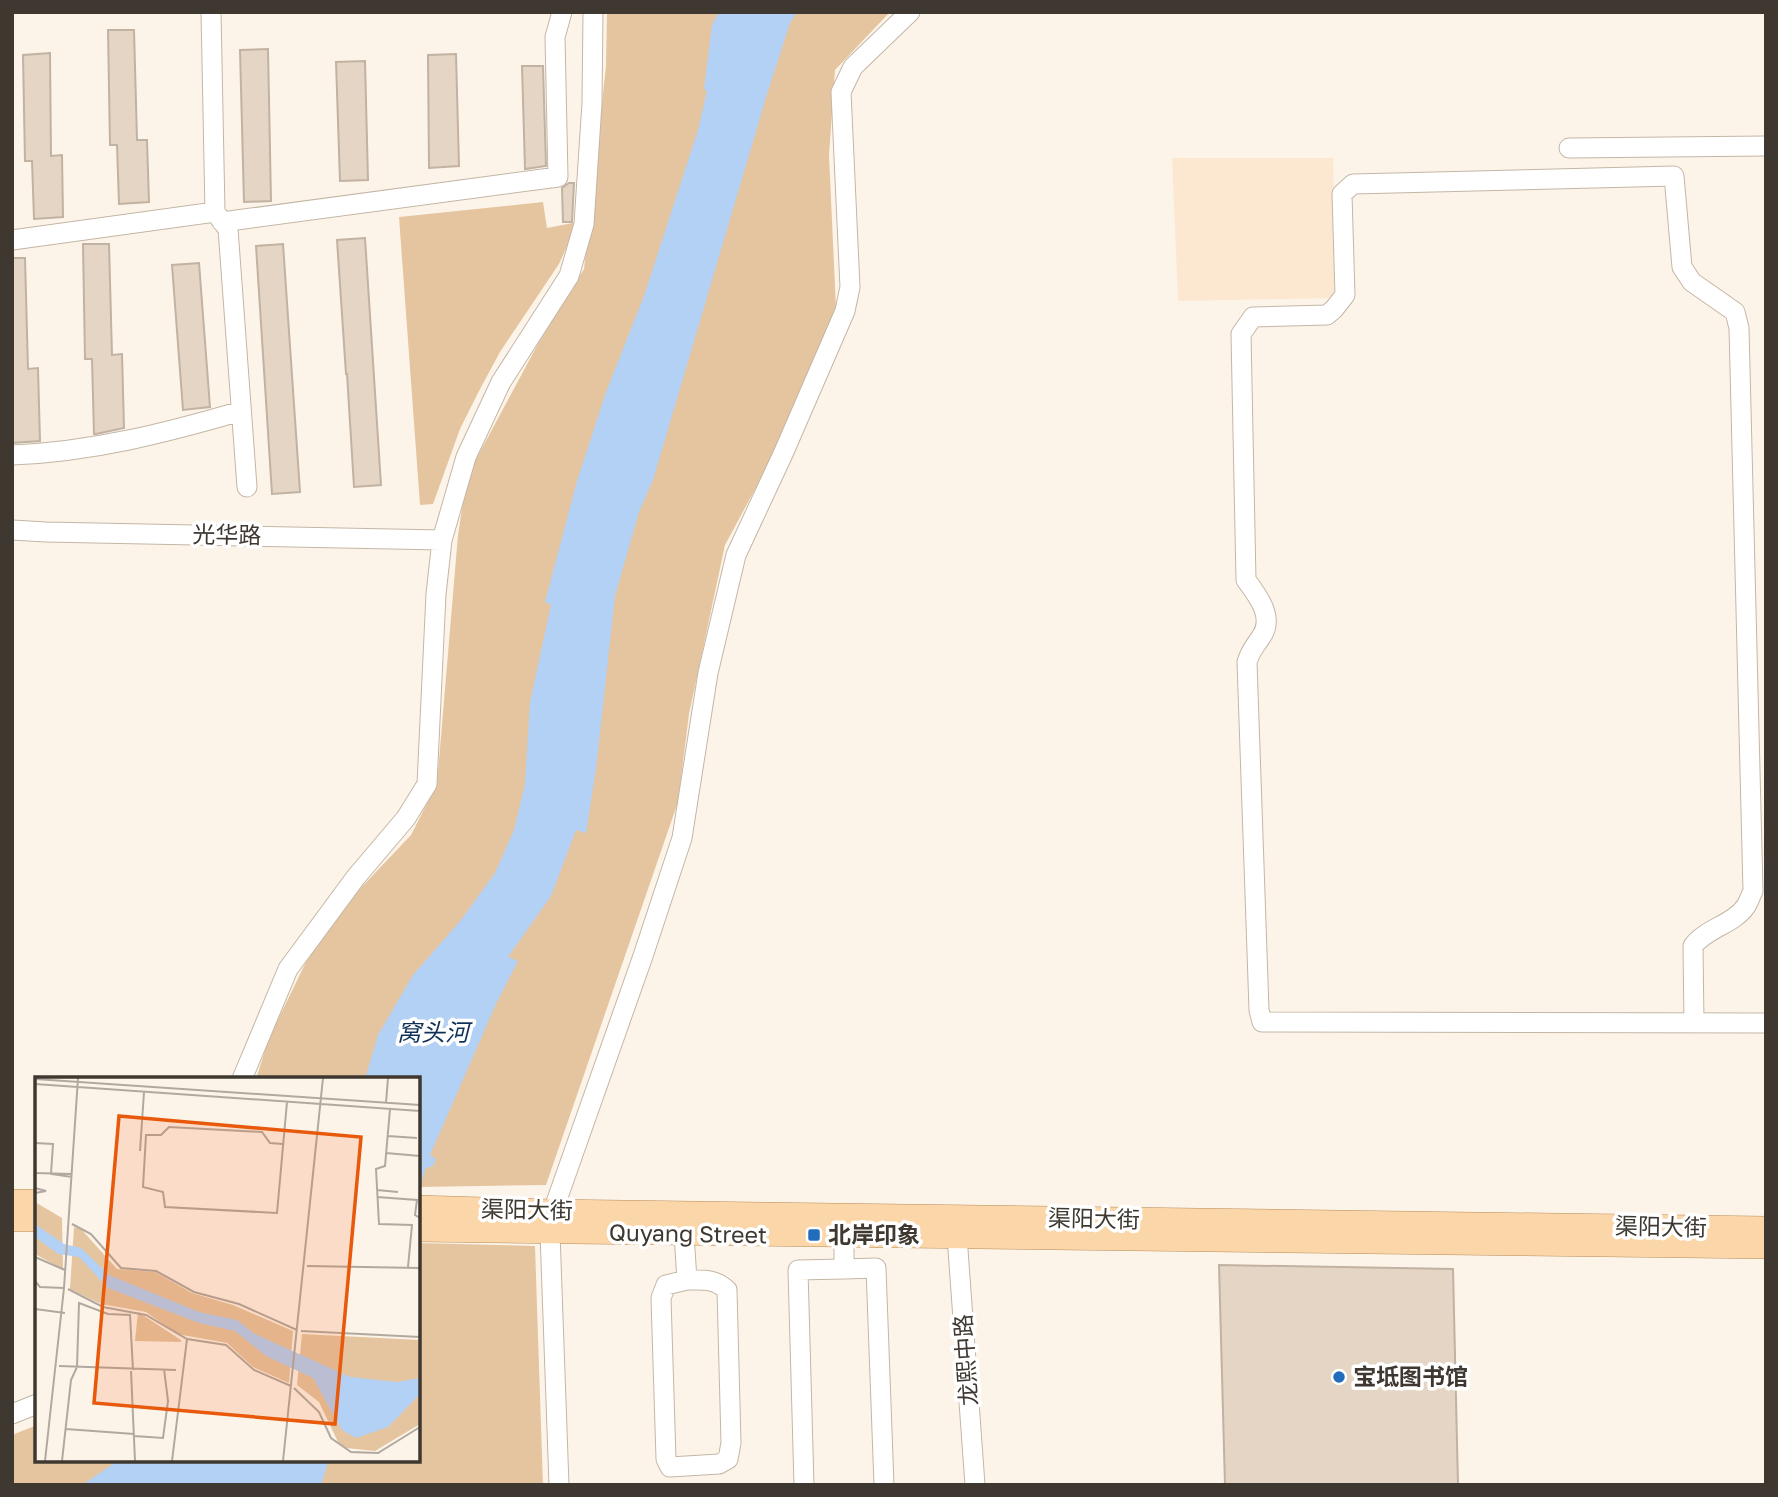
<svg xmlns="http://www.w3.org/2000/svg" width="1778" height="1497" viewBox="0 0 1778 1497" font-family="'Golos Text','Noto Sans SC',sans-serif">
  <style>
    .built { fill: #fce8d0 }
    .green { fill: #e5c5a0 }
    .water { fill: #b3d0f5 }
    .building { fill: #e4d5c4; stroke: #c1b2a2; stroke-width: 2 }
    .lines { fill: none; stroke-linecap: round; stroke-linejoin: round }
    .minor-casing { stroke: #c4b6a5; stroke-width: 21 }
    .major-casing { stroke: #b88d59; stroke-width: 24 }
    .minor { stroke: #fff; stroke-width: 19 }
    .major { stroke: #fbd6a9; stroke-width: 23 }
    .poi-dot { fill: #216dbc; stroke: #fff; stroke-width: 2.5 }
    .labels { text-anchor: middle; stroke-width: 7; stroke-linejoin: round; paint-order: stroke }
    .street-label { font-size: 23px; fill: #3e3831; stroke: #fff }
    .poi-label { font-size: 23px; font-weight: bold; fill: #3e3831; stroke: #fff; text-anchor: start }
    .water-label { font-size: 24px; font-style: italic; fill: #0f3157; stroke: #fff }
    .inset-road { fill: none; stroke: #b1a99f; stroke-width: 2 }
    .view { fill: #e8590c; fill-opacity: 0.15; stroke: #e8590c; stroke-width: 3.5 }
    .inset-edge { fill: none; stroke: #3e3831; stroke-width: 3.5 }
  </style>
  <rect width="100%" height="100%" fill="#fdf4e9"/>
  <!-- built -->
  <path class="built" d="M1172,158H1333L1337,298L1178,301Z"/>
  <!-- green -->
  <path class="green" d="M607,12H890L835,70L829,155L836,308L773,456L725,545L689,714L678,802L546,1185L418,1187V1079H256L269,1038L306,962L354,895L411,835L437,784L458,535L467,476L539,342L584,269L606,66Z
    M543,202L547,228L578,222L559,264L500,352L479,391L460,429L433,504L420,505L399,217Z
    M418,1243L535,1246L543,1485H12V1435L37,1425V1460H418Z"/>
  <!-- water -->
  <path class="water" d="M719,12H797L790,23L767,94L653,480L639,512L615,596L596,769L586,833L576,830L551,896L508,957L518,961L496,1004L430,1155L436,1159L433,1166L426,1168L418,1191V1079H365L378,1035L413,975L461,920L495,873L514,830L525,784L530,702L551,605L545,602L577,481L606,392L644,296L698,130L707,91L704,89L712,25Z
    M119,1460H329L321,1485H82Z"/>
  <!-- building -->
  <path class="building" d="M108,30H134L137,140H147L149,202L119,204L117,145H110Z
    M268,49L271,201L244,202L240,50Z
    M50,53L51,156L62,155L63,217L34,219L32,161H25L23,55Z
    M456,54L459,166L429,168L428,55Z
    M365,61L368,180L340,181L336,62Z
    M522,66H543L546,166L525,169Z
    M569,183H574L572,222H563L562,188Z
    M365,238L381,485L354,487L347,374H346L337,240Z
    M83,244H109L112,355L122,354L124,428L96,434H94L92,359H85Z
    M283,244L300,492L272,494L256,246Z
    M12,258H25L28,369L38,368L40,441L12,443Z
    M199,263L210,407L183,410L172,265Z
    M1219,1265L1453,1269L1458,1485H1225Z"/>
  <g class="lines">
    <!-- minor casing -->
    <g class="minor-casing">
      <path id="minor" d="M211,12L215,212L228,229L247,487
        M1569,148L1766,146
        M222,222L558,177L555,37L562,12
        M12,240L215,212
        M12,455C91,452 166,433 241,411
        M12,530L46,532L442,540
        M1694,1023L1693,946C1706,928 1733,925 1746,906C1749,901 1751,895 1753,891L1739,328L1735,312L1692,282L1682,267L1674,176L1353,184L1342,194L1345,295L1334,309L1327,315L1253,317L1241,334L1246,580C1258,596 1275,618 1261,637C1254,648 1251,649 1247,662L1259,1010L1262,1022L1766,1023
        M242,1079L288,969L356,877L406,818L427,784L436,594L442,540L466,457L501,382L569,276L584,224L592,103L593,12
        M553,1211L643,956L682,838L708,673L736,555L783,454L845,311L850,287L841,92L853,67L910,12
        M550,1233L559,1485
        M684,1234L687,1280L666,1285L661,1298L666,1459L670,1467L719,1464L728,1459L731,1443L727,1290C714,1278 703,1280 687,1280
        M844,1235V1269L876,1268L884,1485
        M957,1236L975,1485
        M12,1414L37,1404
        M804,1485L798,1270L844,1269"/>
    </g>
    <!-- major casing -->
    <g class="major-casing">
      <path id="major" d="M12,1201H37
        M418,1207L553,1211L1766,1228
        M12,1220H37
        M418,1230L1766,1247"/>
    </g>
    <!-- minor -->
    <use href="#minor" class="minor"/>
    <!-- major -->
    <use href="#major" class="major"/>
  </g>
  <!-- markers -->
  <g class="poi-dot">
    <rect x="807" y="1228" width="14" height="14" rx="3.5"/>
    <circle cx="1339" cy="1377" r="7"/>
  </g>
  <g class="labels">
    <!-- street labels -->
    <g class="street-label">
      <text transform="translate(227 535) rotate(1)" y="8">光华路</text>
      <text transform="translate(527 1210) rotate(1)" y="8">渠阳大街</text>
      <text transform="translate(1094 1219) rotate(1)" y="8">渠阳大街</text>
      <text transform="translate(1661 1227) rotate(1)" y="8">渠阳大街</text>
      <text transform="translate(688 1234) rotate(1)" y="8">Quyang Street</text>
      <text transform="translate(966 1360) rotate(-94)" y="8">龙熙中路</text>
    </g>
    <!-- poi labels -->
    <g class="poi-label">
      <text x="828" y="1243">北岸印象</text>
      <text x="1353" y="1385">宝坻图书馆</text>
    </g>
    <!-- water labels -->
    <g class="water-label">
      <text x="433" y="1041">窝头河</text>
    </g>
  </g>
  <!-- overview -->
  <g transform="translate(35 1077)">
    <rect width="385" height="385" fill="#fdf4e9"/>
    <path d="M0,125L27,141L28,192L0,177ZM39,150L46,152L82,192L120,195L157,216L198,228L258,254L254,306L218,290L192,266L142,257L111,235L66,227L35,212ZM103,235L146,263V265L100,264ZM267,257L385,263V347L340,374L311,371L303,365L284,325L262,308Z" fill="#e5c5a0"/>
    <path d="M0,147L29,167L46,171L74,198L164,235L202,243L220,257L315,300L362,305L385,301V317L353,350L321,361L307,353L278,301L231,279L200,254L164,246L73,211L44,180L23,177L0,160Z" fill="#b3d0f5"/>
    <path class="inset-road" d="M0,2L385,28M0,7L385,34M351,26L353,1M355,32L350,89L341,92L344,147L377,148L373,190M353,59L382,61M0,66L18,67L16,97L37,100M248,67L235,66L227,55L134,50L126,58H111L108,110L128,115L130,130L242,136L252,25M105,74L109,15M351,76L385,79M0,96L37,97M0,111L11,114L0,116M342,113L363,115M342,120L382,123L380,138L385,141M37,147L56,157L86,191L121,194L159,215L204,227L262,253M0,180L30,193M272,189L385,191M0,204L5,210L29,211M33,212L68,230L111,238L152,262L191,268L219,293L256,309M0,232L30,236M266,254L385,260M24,289L141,293M96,294L100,384M259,311L284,335L296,361L316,375L343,376L385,350M31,352L99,357M99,359L128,361L133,324L129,292M10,384L29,211L43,1M27,384L36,303L42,290L44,226L73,237L95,238L98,293M137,384L152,262M248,384L288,1"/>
    <path class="view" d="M84,39L326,60L300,347L59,326Z"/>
    <rect width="385" height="385" class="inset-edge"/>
  </g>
  <!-- border -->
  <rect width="1778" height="1497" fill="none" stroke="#3e3831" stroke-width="28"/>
</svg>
